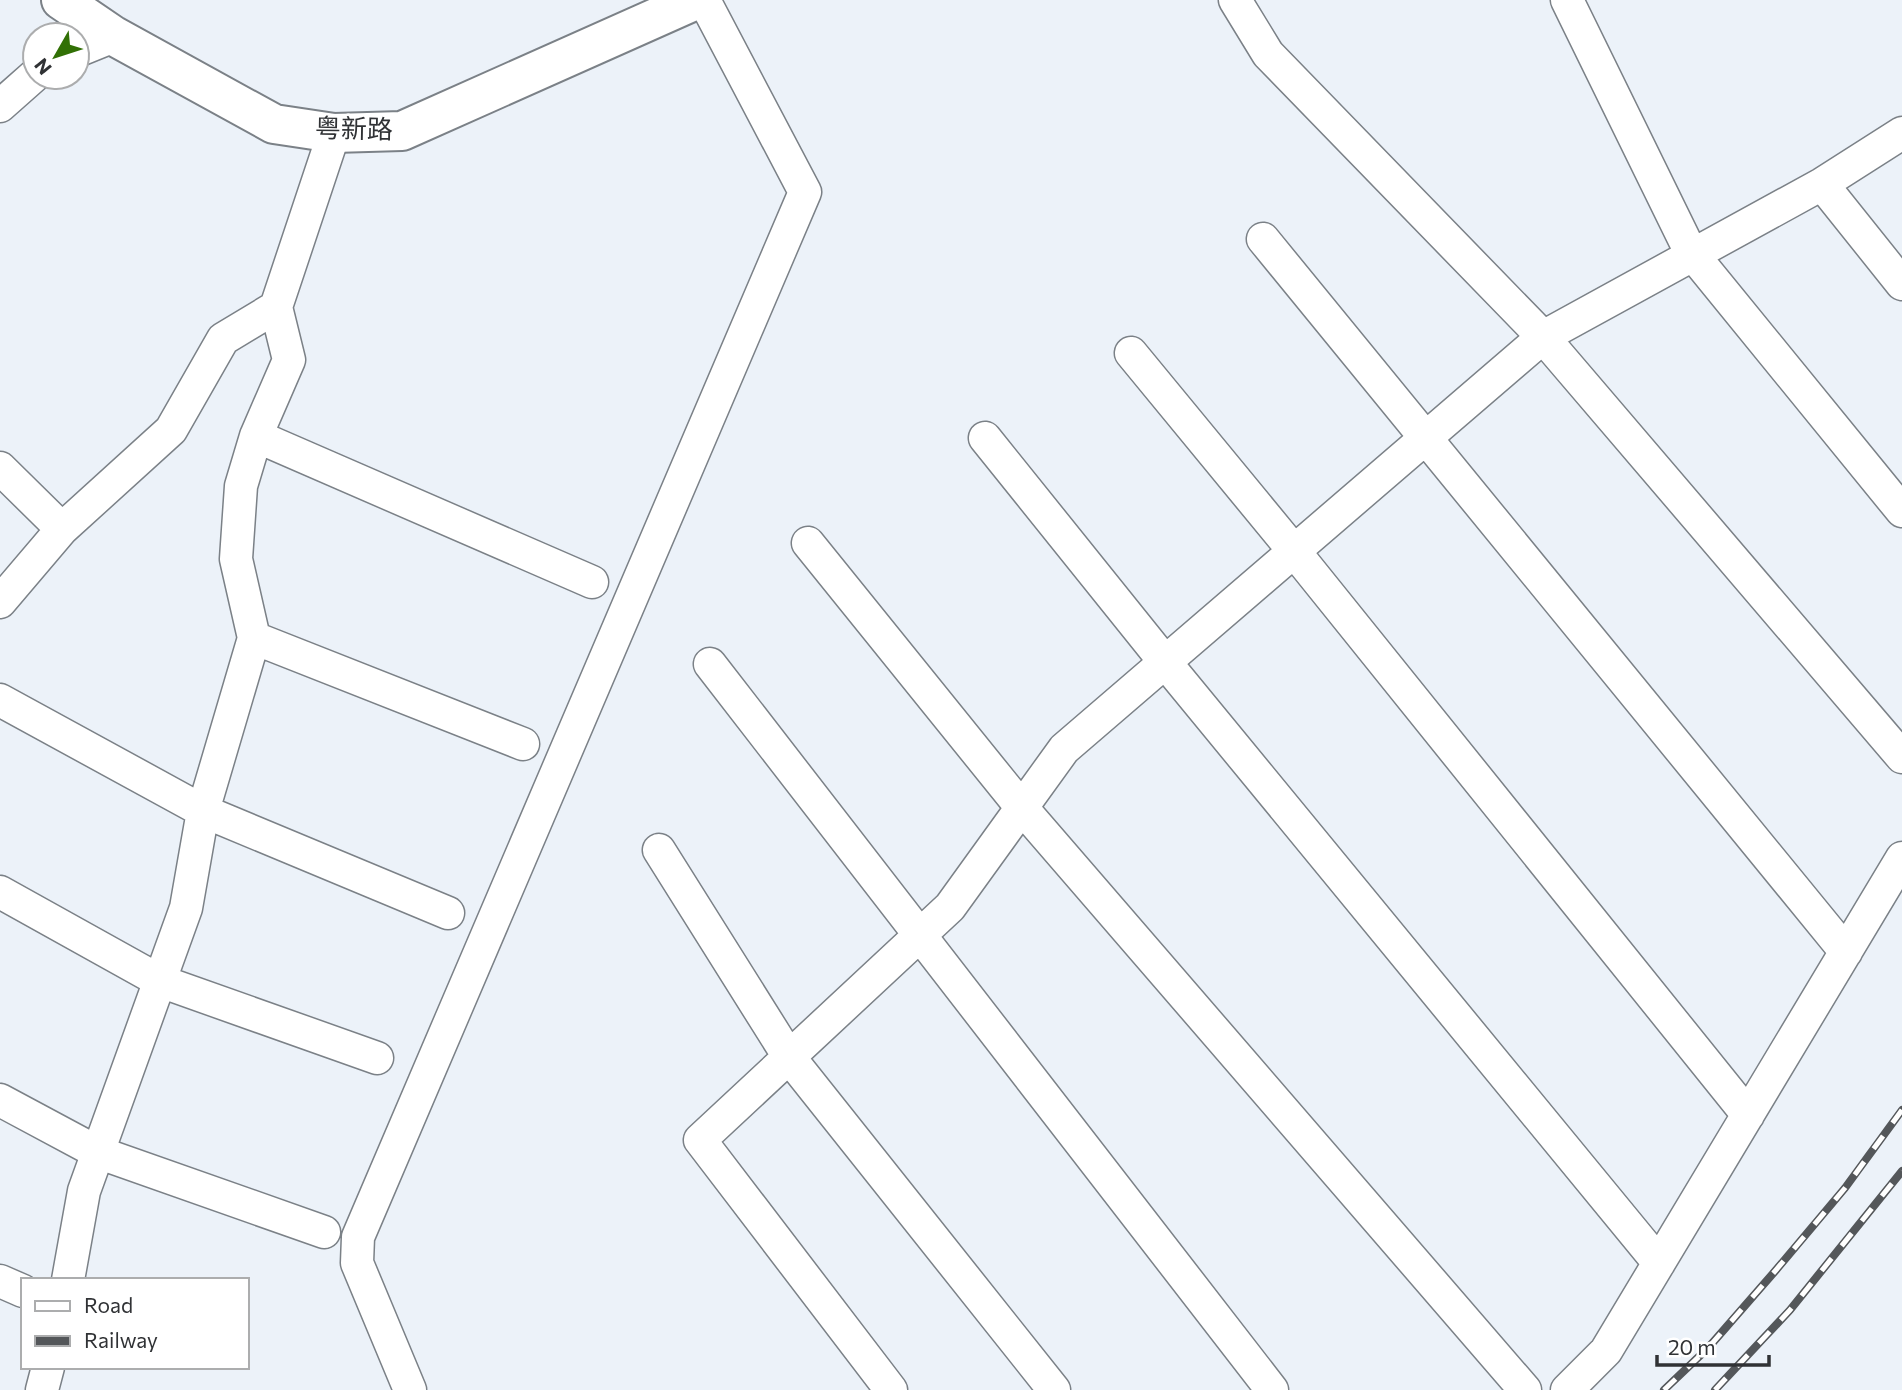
<svg xmlns="http://www.w3.org/2000/svg" width="1902" height="1390" viewBox="0 0 1902 1390" font-family="Commissioner,'Noto Sans SC',sans-serif">
  <style>
    .lines { fill: none; stroke-linecap: round; stroke-linejoin: round }
    .minor-casing { stroke: #7b8187; stroke-width: 35 }
    .tertiary-casing { stroke: #7b8187; stroke-width: 42 }
    .minor { stroke: #fff; stroke-width: 32 }
    .tertiary { stroke: #fff; stroke-width: 38 }
    .rail-casing { stroke: #54575a; stroke-width: 8 }
    .rail { stroke: #fff; stroke-width: 5; stroke-dasharray: 16; stroke-linecap: butt }
    .labels { text-anchor: middle; stroke-width: 5; stroke-linejoin: round; paint-order: stroke }
    .street-label { font-size: 26px; fill: #303235; stroke: #fff }
  </style>
  <rect width="100%" height="100%" fill="#ecf2f9"/>
  <g class="lines">
    <!-- minor casing -->
    <g class="minor-casing">
      <path id="minor" d="M1235,0L1268,54L1543,337L1902,757
        M1567,0L1690,251L1902,511
        M77,51L114,36
        M0,106L35,75
        M1822,184L1902,284
        M1263,239L1846,952
        M1131,353L1294,551L1748,1115
        M256,436L592,582
        M985,438L1165,662L1659,1263
        M0,468L62,529
        M808,543L1022,808L1525,1390
        M0,602L62,529L171,430L223,339L276,307
        M254,638L523,744
        M710,664L1272,1390
        M0,700L203,811L448,913
        M659,850L789,1057L1054,1390
        M0,892L160,981L377,1058
        M0,1100L97,1152L324,1232
        M68,1280L84,1191L186,908L203,811L254,638L236,559L241,486L256,436L289,360L276,307L334,133
        M0,1281L23,1291
        M42,1390L48,1367
        M410,1390L357,1263L358,1237L805,192L704,0
        M891,1390L700,1140L950,907L1064,749L1543,337L1822,184L1902,133
        M1567,1390L1606,1351L1902,858"/>
    </g>
    <!-- tertiary casing -->
    <g class="tertiary-casing">
      <path id="tertiary" d="M61,0L114,36L274,124L334,133L402,131L696,0"/>
    </g>
    <!-- minor -->
    <use href="#minor" class="minor"/>
    <!-- tertiary -->
    <use href="#tertiary" class="tertiary"/>
    <!-- rail casing -->
    <g class="rail-casing">
      <path id="rail" d="M1664,1390L1708,1348L1776,1270L1845,1188L1902,1110
        M1715,1390L1790,1310L1902,1171"/>
    </g>
    <!-- rail -->
    <use href="#rail" class="rail"/>
  </g>
  <g class="labels">
    <!-- street labels -->
    <g class="street-label">
      <text transform="translate(354 129) rotate(1)" y="9">粤新路</text>
    </g>
  </g>
  <!-- legend -->
  <rect x="21" y="1278" width="228" height="91" fill="#ffffff" stroke="#acadae" stroke-width="2"/>
  <rect x="35" y="1301" width="35" height="10" fill="#ffffff" stroke="#acadae" stroke-width="2"/>
  <text x="84" y="1313" font-size="21" fill="#303235">Road</text>
  <rect x="35" y="1336" width="35" height="10" fill="#54575a" stroke="#acadae" stroke-width="2"/>
  <text x="84" y="1348" font-size="21" fill="#303235">Railway</text>
  <!-- north arrow -->
  <g transform="translate(56 56) rotate(231)"><circle r="33" fill="#ffffff" stroke="#acadae" stroke-width="2"/>
  <path d="M0-5L12 26L0 18L-12 26Z" fill="#317005"/>
  <text y="-10" font-size="19" font-weight="bold" text-anchor="middle" fill="#303235">N</text>
  </g>
  <!-- scale -->
  <path d="M1657 1355v10h112v-10" fill="none" stroke="#303235" stroke-width="3.5"/>
  <text x="1668" y="1355" font-size="21" fill="#303235" stroke="#ffffff" stroke-width="5" paint-order="stroke">20 m</text>
</svg>
